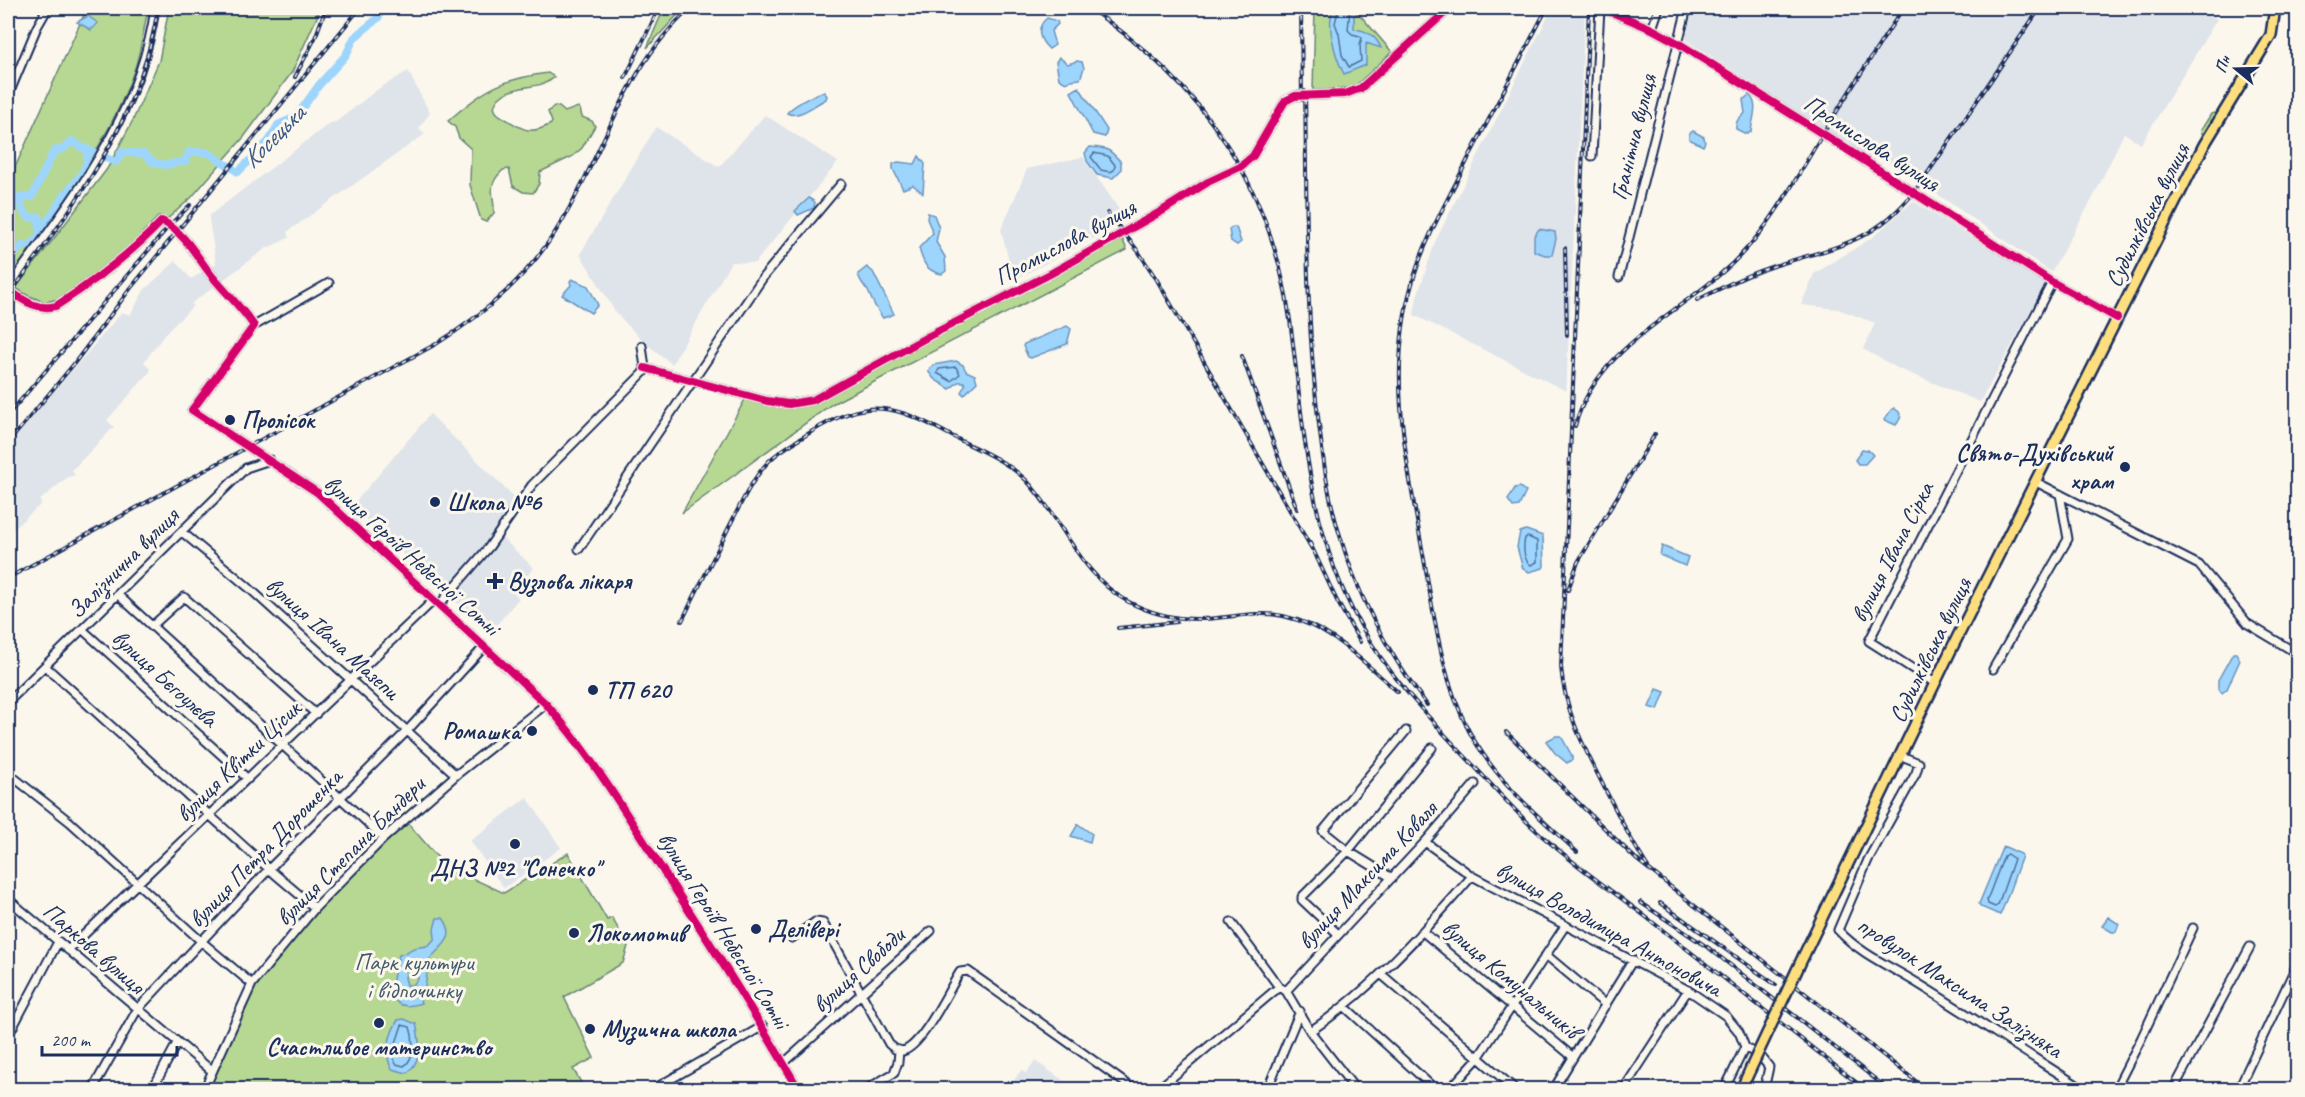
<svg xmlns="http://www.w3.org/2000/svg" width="2305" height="1097" viewBox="0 0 2305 1097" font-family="Caveat,sans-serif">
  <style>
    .built { fill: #dfe4ea }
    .green { fill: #b7d892; stroke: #698478; stroke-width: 1.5 }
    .water { fill: #9ed5fd; stroke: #6a93bd; stroke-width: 1.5; fill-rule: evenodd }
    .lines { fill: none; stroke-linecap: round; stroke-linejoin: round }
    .shore { stroke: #4f719e; stroke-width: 1.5 }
    .river { stroke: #9ed5fd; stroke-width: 8 }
    .minor-casing { stroke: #1b2f5e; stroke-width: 11 }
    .major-casing { stroke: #1b2f5e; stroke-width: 14 }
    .minor { stroke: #fbf7ec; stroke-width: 7 }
    .major { stroke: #fedf80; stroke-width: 9 }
    .rail-casing { stroke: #1b2f5e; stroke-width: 4 }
    .rail { stroke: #fbf7ec; stroke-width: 1.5; stroke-dasharray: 4.5; stroke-linecap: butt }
    .major-bridge-casing { stroke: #1b2f5e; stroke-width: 14; stroke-linecap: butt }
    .major-bridge { stroke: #fedf80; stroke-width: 9 }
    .cycleway-casing { stroke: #fbf7ec; stroke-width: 11 }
    .cycleway { stroke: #d6006c; stroke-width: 8 }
    .poi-dot { fill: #1b2f5e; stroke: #fbf7ec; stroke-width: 2 }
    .labels { text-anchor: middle; stroke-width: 6; stroke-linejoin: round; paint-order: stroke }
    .street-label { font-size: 24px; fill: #1b2f5e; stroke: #fbf7ec }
    .poi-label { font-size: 24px; font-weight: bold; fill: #1b2f5e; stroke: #fbf7ec; text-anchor: start }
    .park-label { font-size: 24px; fill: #42596b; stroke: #fbf7ec }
    .water-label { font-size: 26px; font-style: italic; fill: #3c5886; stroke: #fbf7ec }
  </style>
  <rect width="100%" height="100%" fill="#fbf7ec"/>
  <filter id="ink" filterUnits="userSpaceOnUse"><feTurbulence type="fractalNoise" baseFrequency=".0167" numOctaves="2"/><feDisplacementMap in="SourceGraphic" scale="12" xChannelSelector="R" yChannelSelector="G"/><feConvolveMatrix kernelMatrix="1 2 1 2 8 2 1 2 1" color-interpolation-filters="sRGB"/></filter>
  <g filter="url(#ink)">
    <!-- built -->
    <path class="built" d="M1552,8H1585L1566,391L1414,315L1417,297L1435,242Z
      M1692,8H2200L2217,19L2141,144L2124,133L2094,196L2051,272L1890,162L1864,154L1683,38Z
      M408,71L430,113L419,128L425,134L287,232L289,238L265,249L192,303L193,306L165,334L144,362L150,369V372L107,420L114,427L72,470L75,475L68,477L40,500L41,504L8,534V446L122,312L130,315L145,289L176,261L191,279L216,264L209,219L210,215L330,123L336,122L378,89Z
      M765,115L838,162L755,263L731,262L672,364L644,342L616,313L580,254L656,127L719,167Z
      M1083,157L1127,221L1014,280L1001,230L1027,169Z
      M1913,201L2046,284L1980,402L1897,368L1863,349L1875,323L1838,309L1801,305L1814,274L1873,237Z
      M430,414L516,499L487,541L444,593L352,506Z
      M502,538L534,568L513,592L519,598L490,633L452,598Z
      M527,797L561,848L504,888L470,841Z
      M1035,1061L1076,1089H1008L1021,1070L1026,1073Z"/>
    <!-- green -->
    <path class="green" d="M87,8H148C143,34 139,62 128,87C99,158 52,218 8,280V183Z
      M169,8H321L292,72L244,137L191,198L166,220L159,216L124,252L59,299L45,302L27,295L16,288L107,169L133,120L159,61Z
      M664,8H684L647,48Z
      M1315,8H1354L1392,52L1354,87L1313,91Z
      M548,73L554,77C542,92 502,81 494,107C496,114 498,114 504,118C523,129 528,136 551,124L552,122L548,112L554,106L559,107L565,112L578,107L580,109L582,117L592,121L595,126L582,148L573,156L540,172L539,184L533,193L523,192L513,186L509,169L503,170C485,187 495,194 494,213L486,222L481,220L470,185L471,149L459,138L455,127L448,121C483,90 501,79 548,73Z
      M2221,111L2204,139L2201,130L2211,114Z
      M1121,236L1127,250L832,404L682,513L747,396L803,403Z
      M407,822L445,866L504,893L568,853L607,920L612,918L628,946L623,963L564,997L594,1058L573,1069L585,1089L209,1090L256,986L318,911Z"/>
    <!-- water -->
    <path class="water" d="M1334,8H1354L1358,13L1354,16V29C1366,30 1376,36 1381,48L1366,43V65L1344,74C1336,59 1325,23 1334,8Z
      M88,16L98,23L91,30L77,22Z
      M1047,18L1057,21L1058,24L1051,31L1055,45L1049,49C1039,40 1035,28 1047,18Z
      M1059,57L1068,64L1077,61L1082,62L1084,68L1080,79L1071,80L1066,83L1059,79L1056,62Z
      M1079,87L1107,130L1105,137L1093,134L1071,92Z
      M824,92L827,96L826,99C814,105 799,119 787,113C791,107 815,93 824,92Z
      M1749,95C1760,104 1752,119 1751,132L1746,134L1736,129C1735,120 1740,118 1745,113L1743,100Z
      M1693,131L1704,137L1705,142L1703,146L1689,139V134Z
      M1090,147C1108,148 1109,149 1121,162V170L1113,178L1097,175L1087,161L1085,153Z
      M919,156L925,164L923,193L913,185L903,189L893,169V164L898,162L915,164Z
      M809,198L815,202L814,208L798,215L795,211Z
      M928,213L934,215L939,228L936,242L945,257L946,271L942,274C926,271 923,263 919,248L933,233L927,219Z
      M1233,227H1236L1241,242L1237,245L1231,241L1229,229Z
      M1539,229L1555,232L1556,239L1552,255H1545L1534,251V236Z
      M867,267L873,272L894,314L883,318C876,309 872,301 868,291C864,285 860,282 858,274Z
      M572,279L588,286L598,305L591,313L562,295L571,285L570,281Z
      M1067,326L1071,329L1067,344L1031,358L1028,357L1023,346L1024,344Z
      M956,361L963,365L966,371L975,375L977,382L964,395L961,392L965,385L964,382H958L950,389L934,379L928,371L933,365Z
      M1894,408L1899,412L1901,417L1896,425L1884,420L1891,410Z
      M1862,449L1868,450L1873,455L1865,464H1858L1855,460Z
      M1520,487L1526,492L1519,506L1513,507L1508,500L1515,488Z
      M1526,530L1543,536L1544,566L1543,568L1529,572L1523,569L1517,547L1520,532Z
      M1662,546L1688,557L1685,566L1660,555Z
      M2233,653H2236L2240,660L2227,689L2222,693L2218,689V680Z
      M1657,689L1665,692L1658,710L1649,707Z
      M1556,736H1561L1572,756V760L1567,763L1555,753L1546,741Z
      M1078,824L1092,834L1090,842L1071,836Z
      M2003,846L2021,854L2022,856C2018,866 2003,911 2000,915L1981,907L1979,904Z
      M2108,917L2119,924L2116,932H2112L2102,926Z
      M437,918H443C458,939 441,945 429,960L424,994L420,999L421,1003C381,1016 392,978 399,955C405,954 409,950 414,948C426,945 426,950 435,938L434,929ZM412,965L417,969L418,979L413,985H407L405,978L406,970Z
      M404,1019L416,1024C420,1040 422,1062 407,1073L392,1069C383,1055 390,1033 398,1020Z"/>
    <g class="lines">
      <!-- shore -->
      <path class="shore" d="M1339,8L1335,23L1339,34L1342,55L1349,67L1361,61L1360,44L1362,38L1360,36L1352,34L1348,30L1350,8
        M1094,153L1108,156L1115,165L1114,170L1110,172L1101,170L1091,157Z
        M956,367L960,374L951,381L937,373L939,369Z
        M1528,537L1537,541V562L1531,565C1523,560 1523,547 1525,538Z
        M2007,854L2014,859L1998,905L1995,907L1988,904L1987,900L2004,856Z
        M402,1025L410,1027C414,1039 415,1059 404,1066L396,1064L393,1057L394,1049Z"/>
      <!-- river -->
      <path class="river" d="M41,231C50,218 58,204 67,192C78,178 89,170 87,151
        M8,261L23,245L31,246L40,234L39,217L30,218L23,211L19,197H32L54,151L63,149L72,141C85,151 100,154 115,162L119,159L121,152L144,154L153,162L165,165L186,161L189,152H207L238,172L269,141L278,125L296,117L319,85L346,55L354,38L378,18L383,8"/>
      <!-- minor casing -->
      <g class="minor-casing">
        <path id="minor" d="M1602,8L1652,29L1676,42L1823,134L2052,282L2117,318
          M1652,29L1659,8
          M8,96L37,27L45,13L42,8
          M1592,156L1600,8
          M1619,277L1687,8
          M8,288C70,202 141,116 155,8
          M8,290C23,300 37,311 56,306C95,281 130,254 162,221C185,233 197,257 212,276C226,293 242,308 254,326L192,410L318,493L546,704C588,751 620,804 654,857C704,933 753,1010 799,1090
          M254,326L329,283
          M645,368L767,401L789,404L813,400L929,336L1050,274L1162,211L1208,182L1240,167L1253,156L1285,101L1295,96L1345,94L1361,88L1450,8
          M2036,482L2199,565L2248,624L2298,654
          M182,532L248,587L456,775
          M579,549L764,276L841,184
          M118,595L152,626
          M439,605L489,547L532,485L643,373L645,368L642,346
          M83,630L248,779
          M45,666L269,869L315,908
          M1993,669L2068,539L2060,494
          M1935,683L1869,641L2052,282
          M8,702L246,468L270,460
          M316,714L184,597L152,626L384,838
          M1899,755L1919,763L1916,773L1868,860L1838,930C1861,955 1894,968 1922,986C1977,1020 2030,1056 2085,1090
          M8,773L70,822L202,942L252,984
          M1425,842L1472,876L1688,990L1726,1016L1739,1032L1745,1047
          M1392,878L1348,851L1323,831L1406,731
          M8,899L212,1071
          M1231,922L1279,987L1286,991L1310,1031L1356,1090
          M1423,932L1573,1057
          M1338,934L1302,900V897L1348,851L1432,748
          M792,938L815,922L823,923L889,1044L895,1049L903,1051C923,1045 948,991 960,972L968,971L1135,1090
          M68,950L434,600
          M1546,955L1606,1005
          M1381,974L1516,1090
          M1286,991L1425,842L1475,784
          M1344,1006L1436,1090
          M1310,1031C1327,1021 1340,1009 1355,997C1398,960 1435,919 1472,876
          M8,1036L58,942
          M1745,1047L1762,1058L1769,1067L1765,1085L1770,1090
          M784,1063L931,931
          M92,1090L137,1010L269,869L407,731L484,647
          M152,1090L177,1043
          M204,1090L252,984L315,908L384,838L456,775L546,704
          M652,1090L763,1026
          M865,1090L894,1073L898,1062L899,1051
          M1157,1090L1279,987
          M1267,1090L1300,1011
          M1449,1090L1478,1058L1565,926
          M1553,1090L1633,960
          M1623,1090L1688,990
          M1724,1090L1745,1047
          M2115,1090L2141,1039L2193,928
          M2173,1090L2250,947
          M2238,1090L2298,962"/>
      </g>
      <!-- major casing -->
      <g class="major-casing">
        <path id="major" d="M1804,955L1950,652L2204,145L2271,35L2275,8
          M1741,1090L1750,1070"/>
      </g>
      <!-- minor -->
      <use href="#minor" class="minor"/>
      <!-- major -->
      <use href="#major" class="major"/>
      <!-- rail casing -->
      <g class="rail-casing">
        <path id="rail" d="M1089,8C1202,84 1271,184 1290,320C1304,425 1307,530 1360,624C1386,672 1422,710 1459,750C1480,772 1500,795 1521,816C1559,854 1604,885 1646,917C1719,975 1793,1032 1866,1090
          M1301,8L1302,100
          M1547,8C1520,59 1494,110 1467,161C1447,201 1424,240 1412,284C1385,376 1409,473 1425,565C1435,621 1442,679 1469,731C1495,780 1537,815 1577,852
          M1589,8L1561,667C1565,714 1586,751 1607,793C1620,818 1632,843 1648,867
          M295,77L315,38L326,8
          M625,78L659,8
          M1305,91C1307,197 1305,303 1317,408C1322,449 1326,489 1338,529C1356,593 1387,652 1427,705
          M1108,213L1138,251L1157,280L1312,549
          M1565,248L1567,335
          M8,297C73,205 140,123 158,8
          M1697,300C1720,289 1743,276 1768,268C1836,245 1875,246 1921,183L2036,14
          M1242,356L1297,509
          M8,415L170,225L190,205
          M1575,426C1594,355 1664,321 1717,277C1770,233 1792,184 1827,127C1852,87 1878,47 1903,8
          M8,443L73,365L130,289L360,8
          M1310,543L1337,601L1360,642
          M8,578L436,344C488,312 531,274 562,221C605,149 626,65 691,8
          M1568,590L1578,562L1655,434
          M682,621C697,590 713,559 728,529C740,506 751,480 769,461C781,449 797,441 811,432C868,397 894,404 950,435C974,448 1006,460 1026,480C1062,518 1080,575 1127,601C1149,613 1174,619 1199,619C1227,619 1255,610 1283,616C1330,626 1363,662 1398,692
          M1118,628L1177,622
          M1506,732L1637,860L1927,1090
          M1640,902L1710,949L1889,1090
          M1660,903L1776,985"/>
      </g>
      <!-- rail -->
      <use href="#rail" class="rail"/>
      <!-- major-bridge casing -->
      <g class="major-bridge-casing">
        <path id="major-bridge" d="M1750,1070L1804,955"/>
      </g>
      <!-- major-bridge -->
      <use href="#major-bridge" class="major-bridge"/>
      <!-- cycleway casing -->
      <g class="cycleway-casing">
        <path id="cycleway" d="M1602,8L1652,29L1676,42L1823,134L2052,282L2117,318
          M8,290C23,300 37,311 56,306C95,281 130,254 162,221C185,233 197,257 212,276C226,293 242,308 254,326L192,410L318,493L546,704C588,751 620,804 654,857C704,933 753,1010 799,1090
          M645,368L767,401L789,404L813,400L929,336L1050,274L1162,211L1208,182L1240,167L1253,156L1285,101L1295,96L1345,94L1361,88L1450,8"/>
      </g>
      <!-- cycleway -->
      <use href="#cycleway" class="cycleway"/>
    </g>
  </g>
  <!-- markers -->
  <g class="poi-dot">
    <circle cx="230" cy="420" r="6"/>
    <circle cx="2125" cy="467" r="6"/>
    <circle cx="435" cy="502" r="6"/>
    <path d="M492 572h6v6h6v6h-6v6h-6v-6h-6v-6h6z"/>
    <circle cx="593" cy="690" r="6"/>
    <circle cx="532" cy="731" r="6"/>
    <circle cx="515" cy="844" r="6"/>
    <circle cx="756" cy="929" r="6"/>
    <circle cx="574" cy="933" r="6"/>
    <circle cx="379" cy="1023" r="6"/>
    <circle cx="590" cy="1029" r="6"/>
  </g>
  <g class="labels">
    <!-- street labels -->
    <g class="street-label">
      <text transform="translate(1633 137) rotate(-76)" y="8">Гранітна вулиця</text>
      <text transform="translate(1872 143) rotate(33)" y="8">Промислова вулиця</text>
      <text transform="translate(2147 215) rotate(-63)" y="8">Судилківська вулиця</text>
      <text transform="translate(1065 242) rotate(-28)" y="8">Промислова вулиця</text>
      <text transform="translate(1892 552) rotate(-63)" y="8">вулиця Івана Сірка</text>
      <text transform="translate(412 555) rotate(42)" y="8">вулиця Героїв Небесної Сотні</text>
      <text transform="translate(123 563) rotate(-45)" y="8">Залізнична вулиця</text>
      <text transform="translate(333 638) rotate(42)" y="8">вулиця Івана Мазепи</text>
      <text transform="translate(1930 650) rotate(-64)" y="8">Судилківська вулиця</text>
      <text transform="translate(165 678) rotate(42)" y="8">вулиця Бєгоулєва</text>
      <text transform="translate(238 761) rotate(-44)" y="8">вулиця Квітки Цісик</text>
      <text transform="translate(265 848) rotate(-46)" y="8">вулиця Петра Дорошенка</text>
      <text transform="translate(350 851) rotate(-45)" y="8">вулиця Степана Бандери</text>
      <text transform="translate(1367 875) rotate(-47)" y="8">вулиця Максима Коваля</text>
      <text transform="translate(1609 929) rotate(29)" y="8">вулиця Володимира Антоновича</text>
      <text transform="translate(724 930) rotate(58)" y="8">вулиця Героїв Небесної Сотні</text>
      <text transform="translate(94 948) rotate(41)" y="8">Паркова вулиця</text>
      <text transform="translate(858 970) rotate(-42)" y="8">вулиця Свободи</text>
      <text transform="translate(1511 979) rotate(40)" y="8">вулиця Комунальників</text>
      <text transform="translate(1960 987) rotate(33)" y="8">провулок Максима Залізняка</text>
    </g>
    <!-- poi labels -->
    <g class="poi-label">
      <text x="242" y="428">Пролісок</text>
      <text x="2113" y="461" text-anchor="end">Свято-Духівський<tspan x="2113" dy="28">храм</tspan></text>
      <text x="447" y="510">Школа №6</text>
      <text x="508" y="589">Вузлова лікаря</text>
      <text x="605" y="698">ТП 620</text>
      <text x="520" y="739" text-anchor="end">Ромашка</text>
      <text x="515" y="876" text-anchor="middle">ДНЗ №2 "Сонечко"</text>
      <text x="768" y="937">Делівері</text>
      <text x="586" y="941">Локомотив</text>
      <text x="602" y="1037">Музична школа</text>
      <text x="379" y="1055" text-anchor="middle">Счастливое материнство</text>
    </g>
    <!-- park labels -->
    <g class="park-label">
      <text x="414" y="970">Парк культури<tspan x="414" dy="28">і відпочинку</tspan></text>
    </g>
    <!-- water labels -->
    <g class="water-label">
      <text transform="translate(273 136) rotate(-45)" y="9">Косецька</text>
    </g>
  </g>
  <!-- margin -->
  <rect width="2305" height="1097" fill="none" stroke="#fbf7ec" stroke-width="30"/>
  <rect x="15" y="15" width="2275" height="1067" fill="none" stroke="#1b2f5e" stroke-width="2" filter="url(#ink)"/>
  <!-- north arrow -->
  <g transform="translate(2236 69) rotate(289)" stroke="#fbf7ec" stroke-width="4.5" paint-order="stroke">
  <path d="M0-4.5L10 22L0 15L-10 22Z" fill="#1b2f5e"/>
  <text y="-9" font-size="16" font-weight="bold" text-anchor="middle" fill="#1b2f5e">Пн</text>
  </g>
  <!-- scale -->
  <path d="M42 1046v9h135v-9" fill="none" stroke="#1b2f5e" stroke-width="3"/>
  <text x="51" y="1046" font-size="18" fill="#1b2f5e" stroke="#fbf7ec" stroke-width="4.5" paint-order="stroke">200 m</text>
</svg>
